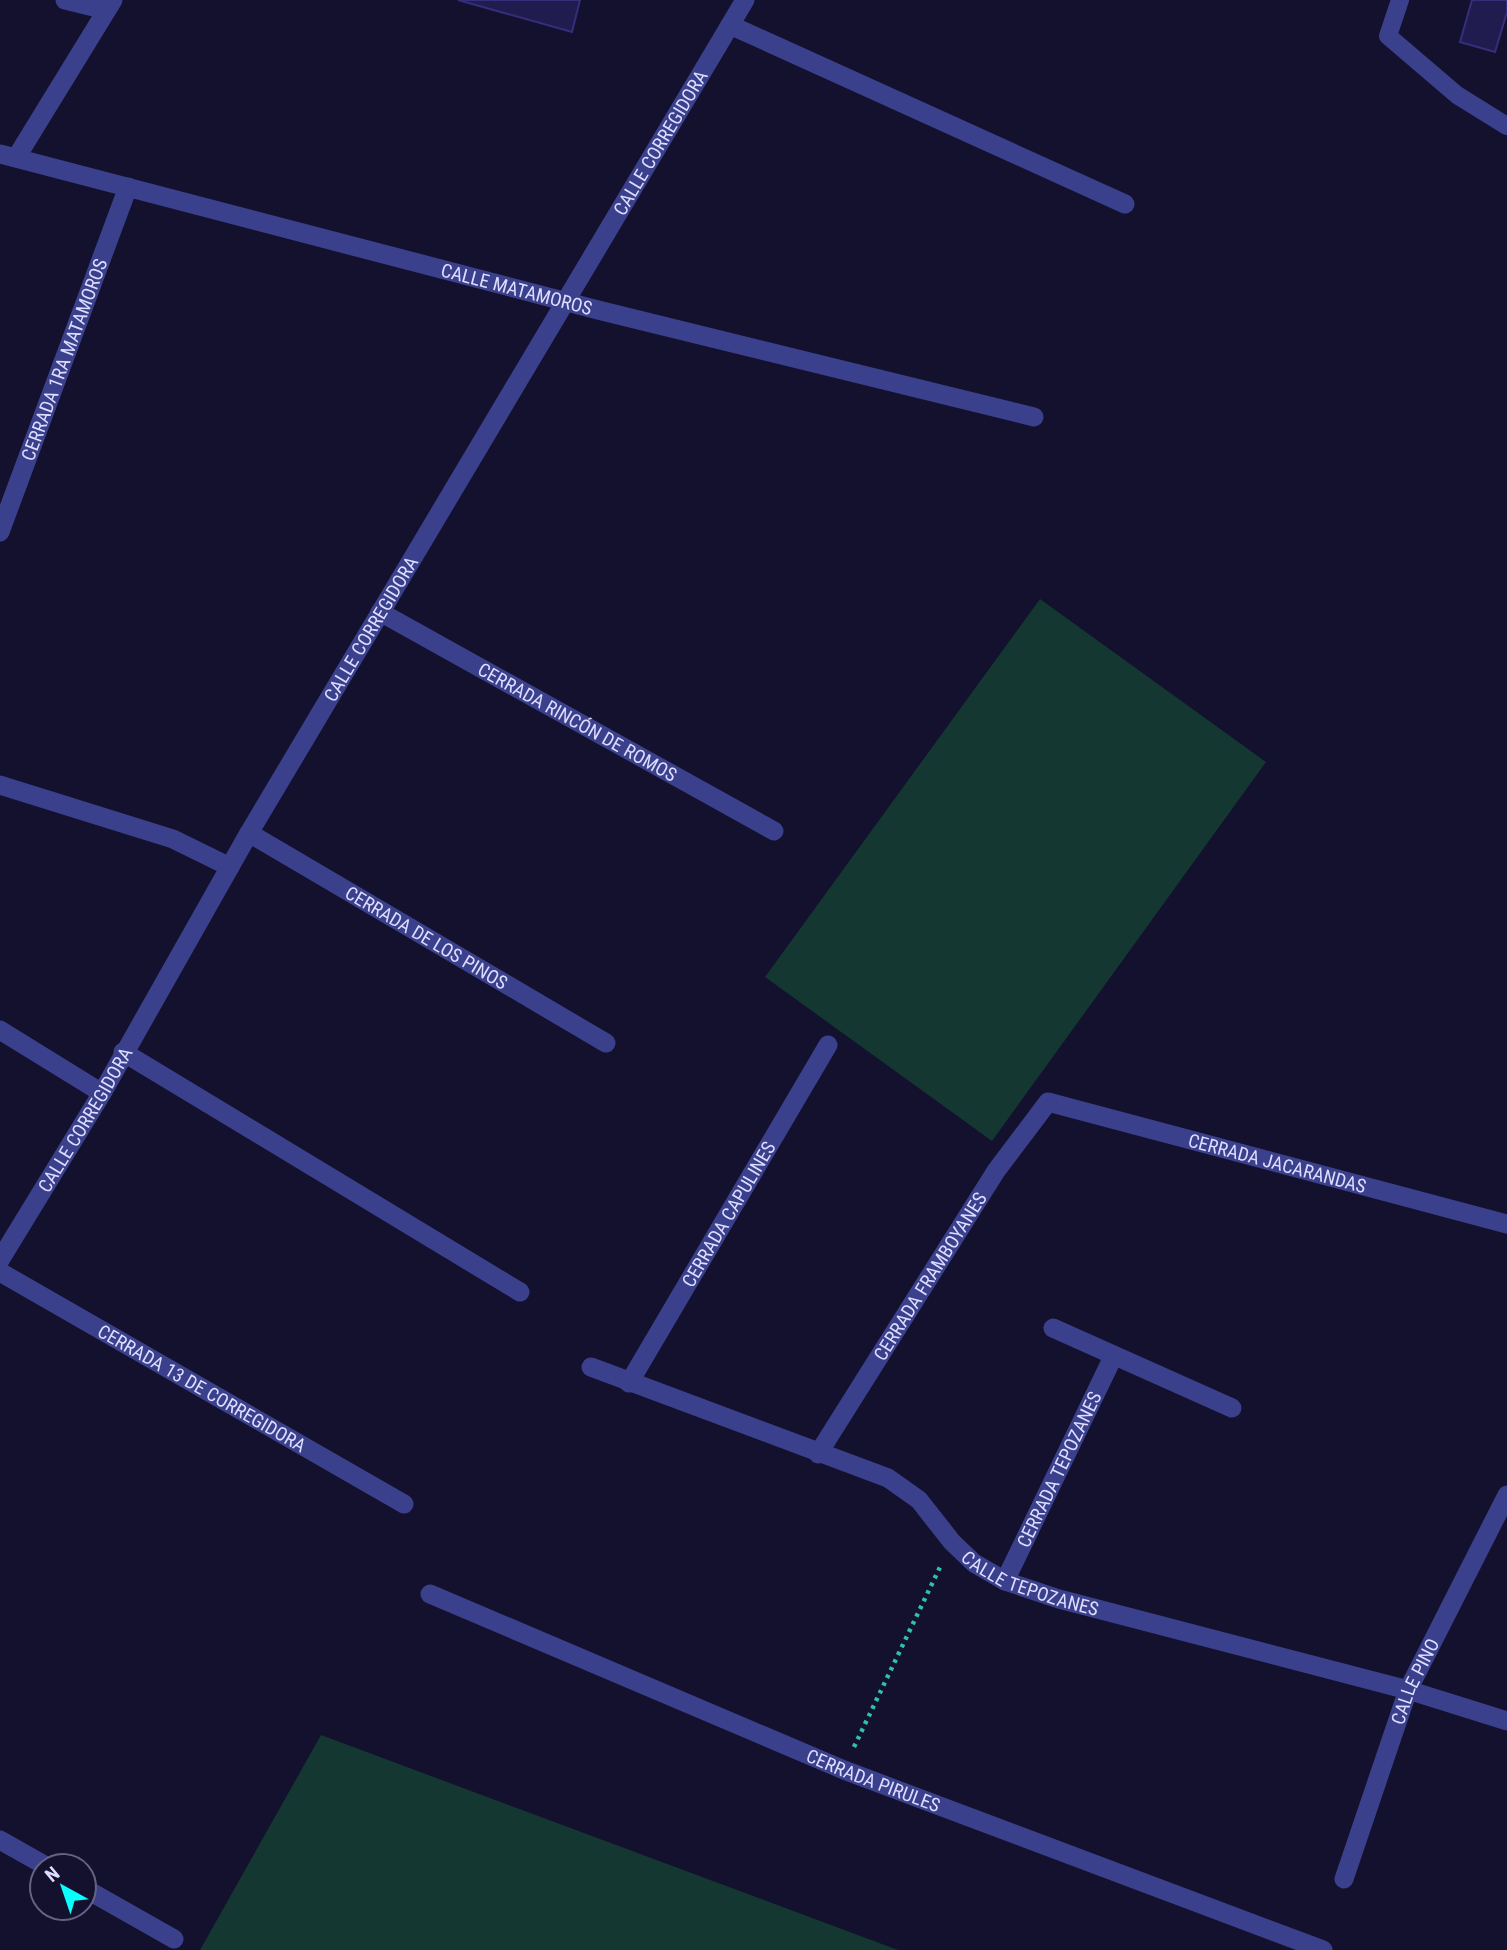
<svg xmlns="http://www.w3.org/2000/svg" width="1507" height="1950" viewBox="0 0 1507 1950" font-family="'Roboto Condensed',sans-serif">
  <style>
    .green { fill: #143732 }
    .building { fill: #211c4f; stroke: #352e7b; stroke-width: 2 }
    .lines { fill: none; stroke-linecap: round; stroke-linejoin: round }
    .path { stroke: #2dc3aa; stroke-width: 4.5; stroke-dasharray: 3.5 5; stroke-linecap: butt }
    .service { stroke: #3b408d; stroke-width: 18 }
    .minor { stroke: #3b408d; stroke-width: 19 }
    .tertiary { stroke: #3b408d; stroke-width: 19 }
    .labels { text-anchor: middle; stroke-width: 5; stroke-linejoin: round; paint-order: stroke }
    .street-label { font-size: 19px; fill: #ddf; stroke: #13112d }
  </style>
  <rect width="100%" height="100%" fill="#13112d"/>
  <!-- green -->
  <path class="green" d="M1040,599L1266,762L992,1141L765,977Z
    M321,1735L898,1950H200Z"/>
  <!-- building -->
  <path class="building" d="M458,0H580L572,32Z
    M1472,0H1507V12L1495,52L1460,42Z"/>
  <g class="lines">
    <!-- path -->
    <path class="path" d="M854,1747L941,1565"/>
    <!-- service -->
    <path class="service" d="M1400,0L1388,36L1457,95L1507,126"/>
    <!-- minor -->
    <g class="minor">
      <path d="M65,0L106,10"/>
      <path d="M730,25L1125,204"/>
      <path id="s1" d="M0,154L598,310L1034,417"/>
      <path d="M16,158L113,0"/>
      <path id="s2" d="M0,532L128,187"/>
      <path id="s3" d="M380,612L774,831"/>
      <path d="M0,785L173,839L230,867"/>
      <path id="s4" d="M249,833L606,1043"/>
      <path d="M0,1030L102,1093"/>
      <path d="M123,1052L520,1292"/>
      <path id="s5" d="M0,1272L404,1504"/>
      <path d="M1053,1328L1232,1408"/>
      <path id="s6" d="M591,1367L888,1478L919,1500L952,1542L974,1563L1005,1581L1059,1599L1408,1690L1507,1721"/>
      <path id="s7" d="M629,1383L828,1045"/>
      <path id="s8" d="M818,1454L996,1171L1048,1102L1507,1224"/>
      <path id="s9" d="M1005,1581L1113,1357"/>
      <path id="s10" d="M430,1594L844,1770L1323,1950"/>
      <path d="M0,1840L46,1866"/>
      <path id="s11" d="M1344,1879L1408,1690L1507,1495"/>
      <path d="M84,1888L174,1939"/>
    </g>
    <!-- tertiary -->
    <path class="tertiary" id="s12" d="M0,1260L102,1093L249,833L745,0"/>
  </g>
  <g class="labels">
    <!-- street labels -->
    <g class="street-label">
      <text dy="7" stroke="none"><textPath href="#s12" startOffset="1298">CALLE CORREGIDORA</textPath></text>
      <text dy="7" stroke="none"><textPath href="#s1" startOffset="534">CALLE MATAMOROS</textPath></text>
      <text dy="7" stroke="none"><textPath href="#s2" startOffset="184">CERRADA 1RA MATAMOROS</textPath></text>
      <text dy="7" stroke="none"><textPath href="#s12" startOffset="732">CALLE CORREGIDORA</textPath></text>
      <text dy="7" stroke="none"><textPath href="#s3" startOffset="226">CERRADA RINCÓN DE ROMOS</textPath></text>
      <text dy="7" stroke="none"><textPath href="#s4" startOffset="206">CERRADA DE LOS PINOS</textPath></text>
      <text dy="7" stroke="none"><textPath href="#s12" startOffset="164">CALLE CORREGIDORA</textPath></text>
      <text dy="7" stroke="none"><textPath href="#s8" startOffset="658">CERRADA JACARANDAS</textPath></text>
      <text dy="7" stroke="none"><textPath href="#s7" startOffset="196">CERRADA CAPULINES</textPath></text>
      <text dy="7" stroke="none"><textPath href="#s8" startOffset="210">CERRADA FRAMBOYANES</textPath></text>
      <text dy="7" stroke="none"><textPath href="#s5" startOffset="233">CERRADA 13 DE CORREGIDORA</textPath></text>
      <text dy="7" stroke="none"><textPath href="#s9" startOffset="124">CERRADA TEPOZANES</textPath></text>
      <text dy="7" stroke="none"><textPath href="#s6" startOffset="499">CALLE TEPOZANES</textPath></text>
      <text dy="7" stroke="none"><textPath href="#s11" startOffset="210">CALLE PINO</textPath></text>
      <text dy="7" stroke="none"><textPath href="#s10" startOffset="481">CERRADA PIRULES</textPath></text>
    </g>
  </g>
  <!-- north arrow -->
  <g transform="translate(63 1887) rotate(320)"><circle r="33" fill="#13112d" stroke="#646381" stroke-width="2"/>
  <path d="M0-5L12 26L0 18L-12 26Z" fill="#09fffe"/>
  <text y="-10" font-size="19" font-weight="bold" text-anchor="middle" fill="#ddddff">N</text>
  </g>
</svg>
